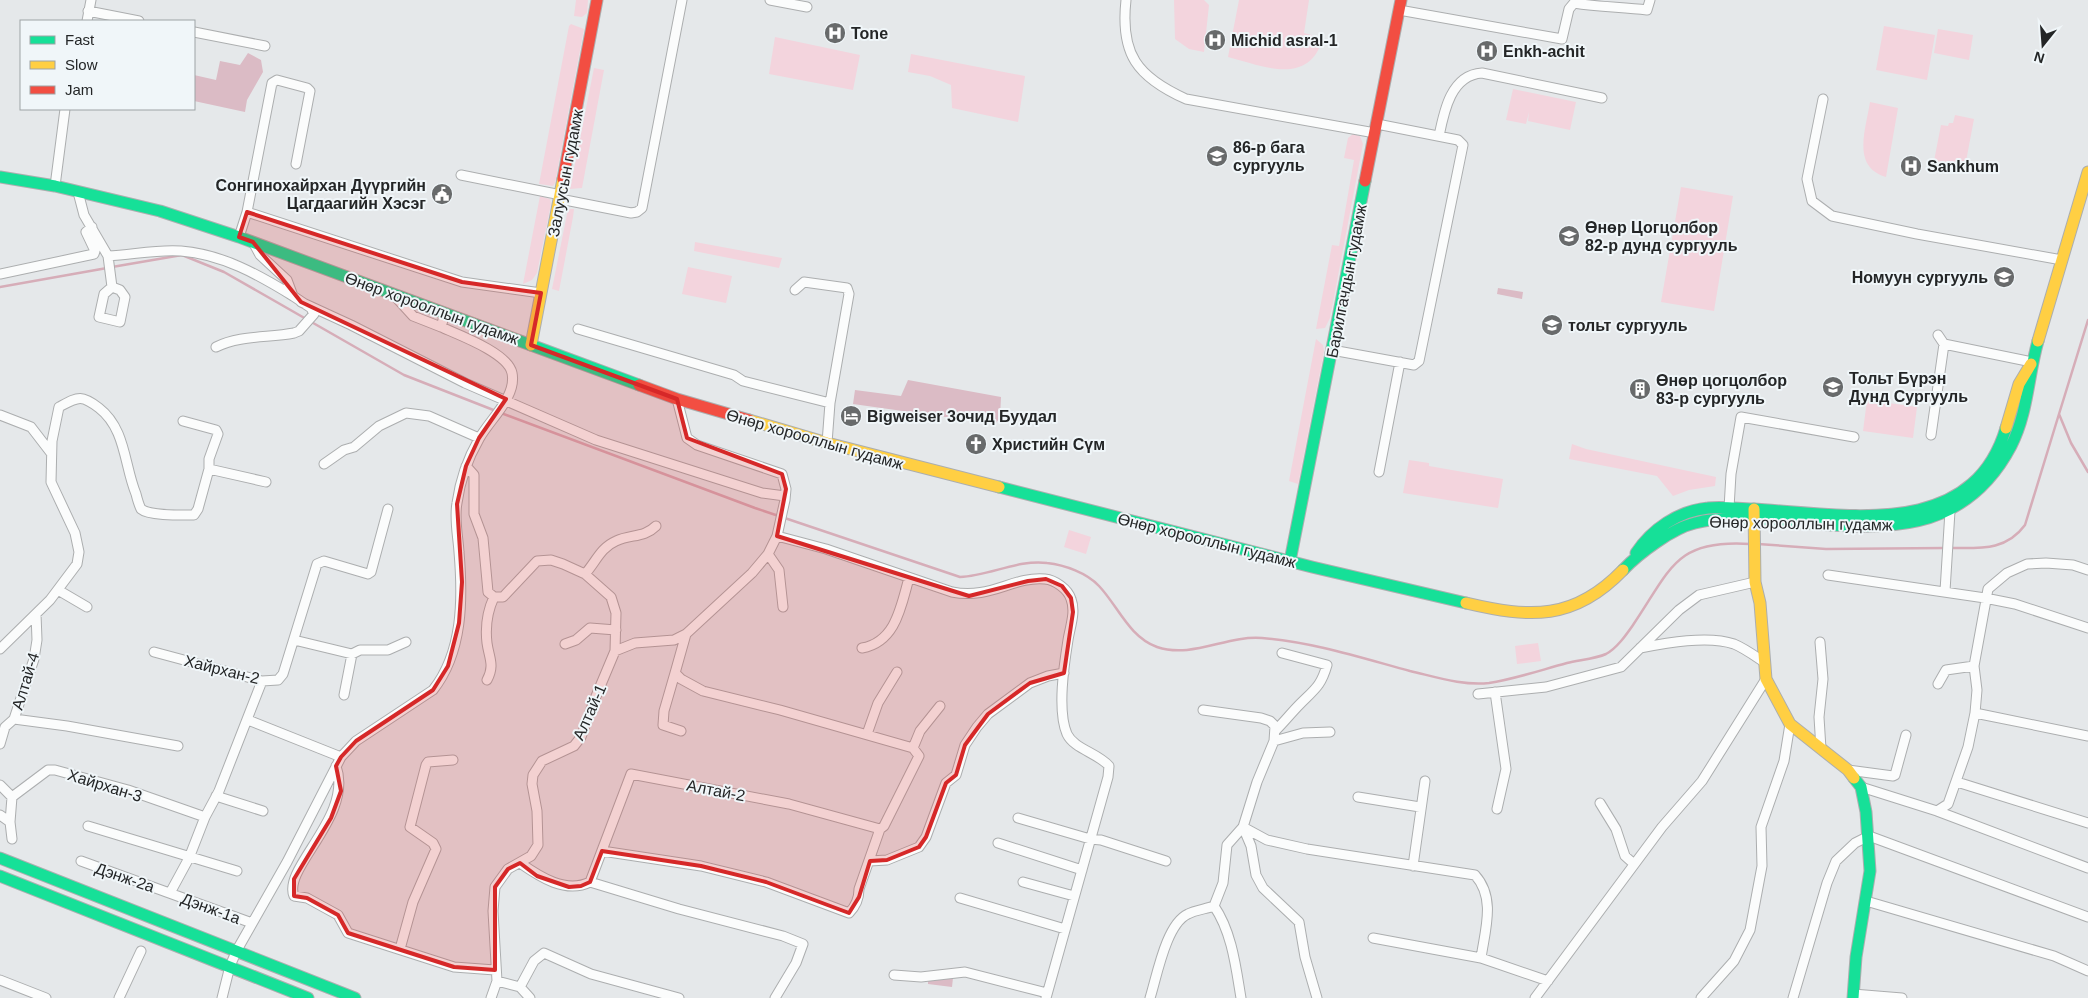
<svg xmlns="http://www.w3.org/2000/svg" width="2088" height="998" viewBox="0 0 2088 998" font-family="Arial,sans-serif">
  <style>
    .green { fill: #f3d4dd }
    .forest { fill: #dbbbc5 }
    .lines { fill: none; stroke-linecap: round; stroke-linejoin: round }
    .stream { stroke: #d6adb8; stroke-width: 2.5 }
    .street-casing { stroke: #acaeaf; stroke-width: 11 }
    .fast-casing { stroke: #acaeaf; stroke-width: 13 }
    .slow-casing { stroke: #acaeaf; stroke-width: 13 }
    .jam-casing { stroke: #acaeaf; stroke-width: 13 }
    .street { stroke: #fbfcfc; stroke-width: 9 }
    .fast { stroke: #16e098; stroke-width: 11 }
    .slow { stroke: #ffcf43; stroke-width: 11 }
    .jam { stroke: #f24e42; stroke-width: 11 }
    .marked { fill: #d62828; fill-opacity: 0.2; stroke: #d62828; stroke-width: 4; stroke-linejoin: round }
    .labels { text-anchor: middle; stroke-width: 4; stroke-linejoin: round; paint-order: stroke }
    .poi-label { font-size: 16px; font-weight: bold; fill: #242627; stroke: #f0f6f9; text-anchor: start }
    .street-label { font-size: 16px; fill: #242627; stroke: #f0f6f9 }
  </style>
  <rect width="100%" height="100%" fill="#e5e8ea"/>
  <!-- green -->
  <path class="green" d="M576,0H588L587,13L582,17L574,16Z
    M1174,0H1204L1209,5L1204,52L1189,49L1175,39Z
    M1239,0H1309L1304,33L1323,38C1309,87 1263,66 1228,57Z
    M571,24L584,29L555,183L553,186L539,184L569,26Z
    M1884,26L1935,35L1927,80L1876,70Z
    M1938,29L1973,35L1969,60L1934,53Z
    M775,37L860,55L853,90L769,74Z
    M911,54L1025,76L1018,122L952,108L951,85L930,76L908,72Z
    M594,68L604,70L582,188L570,189Z
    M1513,89L1576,102L1570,130L1528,121L1529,112L1526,124L1506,120Z
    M1870,102L1898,108L1886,177C1851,167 1866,129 1870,102Z
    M1955,115L1974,119L1964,172L1933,166L1941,125L1948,126L1949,123H1953Z
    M1353,134L1360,136L1363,144L1330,318L1325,328L1316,329L1332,245L1339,246L1354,160L1344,158L1348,138Z
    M1681,187L1733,196L1714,311L1661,302Z
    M540,196L550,199L551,204L537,273L532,280L523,284Z
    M568,209H574L573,217L559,291L552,289Z
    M695,242L782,258L779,268L694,251Z
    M688,267L732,276L726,303L682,294Z
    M1316,339L1323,345L1324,351L1298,484L1289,481Z
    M1867,400L1917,407L1913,438L1863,431Z
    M1572,444L1586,449L1716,477L1715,486L1689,490L1673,496L1657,476L1569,459Z
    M1409,460L1429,463V466L1503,479L1498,508L1403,493Z
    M1069,530L1091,537L1086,554L1064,547Z
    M1538,643L1541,661L1517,664L1515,646Z"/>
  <!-- forest -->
  <path class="forest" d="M248,53L261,60L263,72L247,100L245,112L194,101V75L216,80L220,61L240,65Z
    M1498,288L1523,292L1522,299L1497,294Z
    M908,380L1001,397L1000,418L995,424L853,404L855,390L901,396Z
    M953,978L952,987L928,984V980Z"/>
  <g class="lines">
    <!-- stream -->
    <path class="stream" d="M112,267L182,255L224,272L404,375L496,411
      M0,287L107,268
      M2088,320L2059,414L2071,443L2088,472
      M501,413L755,508L960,577C989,576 1019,559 1047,563C1065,565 1087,573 1099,586C1118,606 1129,637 1157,647C1192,659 1227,635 1262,638C1313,642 1362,658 1410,671C1436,677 1463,686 1489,683C1515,679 1541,670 1567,663C1579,660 1595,659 1606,654C1617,648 1626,635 1633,625C1671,569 1675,539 1750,544
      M1758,544L1826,549L1945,548
      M1951,548C1980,548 2006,551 2025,525L2059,414"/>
    <!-- street casing -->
    <g class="street-casing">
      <path id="street" d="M770,0L807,7
        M1126,0C1120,54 1137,77 1186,99L1375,133
        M1399,10L1562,39L1569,9L1574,3C1599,7 1622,7 1647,10L1650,0
        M88,11L139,21
        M87,21L91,0
        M194,32L265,46
        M1823,99L1807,179L1812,201L1832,216L1917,234L2062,260
        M1439,136C1444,111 1451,75 1482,73L1602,98
        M461,175L561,195
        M55,186L65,109
        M78,192L84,215L108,256L112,287L104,294L99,317L120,322L125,297L120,290L112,287
        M560,199L631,213L637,212L642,208L682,0
        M247,212L462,282L541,293
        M239,237L247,212L272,83L277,80L307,88L310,91L296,164
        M108,256C132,255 157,249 181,251C222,254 259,275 293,296
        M0,274L94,254L95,251L86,232L92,227
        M795,290L804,282L847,288L849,294L830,403L827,443
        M393,294L413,316L441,327
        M301,302L351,325L465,383L596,440L762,493L785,496
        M578,329L734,375L743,381L830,403
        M1938,335L1944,344L2032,362
        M216,347C240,335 268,338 294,333L299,331L314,314L311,308L293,296L287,280L260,255L253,242
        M1332,350L1414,365L1419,361L1463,145L1458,140L1377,124
        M0,415L31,427L51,453
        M183,421L216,430L218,434L209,459V469
        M1931,435L1944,344
        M324,464L344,450L354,447L379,426L406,413L429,416L479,438
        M466,466L474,475V514L483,538L488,592L494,597H503L537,561L551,560L563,564L585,574L611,597L616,613L615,651L594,701L581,737L574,746L542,761L533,775L532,784L537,811L538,845L531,856L508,869L495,887L493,911L497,981L491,998
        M1379,472L1400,362
        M1729,508L1731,474L1741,417L1854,437
        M777,536L826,549L952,592C990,600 1013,576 1045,579C1055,580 1068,589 1071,599C1076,612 1070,627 1068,640C1064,665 1057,711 1067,734C1074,749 1098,753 1109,766L1108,777L1046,998
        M768,554L779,570L783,607
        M585,574C596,562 600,548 616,541C631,534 644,538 656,526
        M1828,575L1985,598L2015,604L2088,628
        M58,590L87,607
        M1945,591L1950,511
        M294,640L352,654L360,650H388L406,642
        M1820,642L1823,679L1819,717L1821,749
        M565,644L576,640L590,628L616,630
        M862,648C896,642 901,606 909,578
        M1640,648C1666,643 1708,635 1734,644C1744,648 1755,656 1764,662
        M0,649L50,600L77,564L79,552L75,533L51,482L52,441L59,407C78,397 81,394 99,408C126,429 124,465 136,494C137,498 139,505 141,509C149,516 183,515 194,515L198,509L209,469L266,482
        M615,651L635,643L674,640L686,634L752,573L768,554L777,536L785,500L786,489L782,474L697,445L687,438L677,399
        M154,652L262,681L278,680L283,674L317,564L324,561L368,574L371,572L388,509
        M675,673L664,711L663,725L681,731
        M487,680C495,665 489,658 487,643C485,626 487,612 494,597
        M1938,684L1946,670L1974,666
        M1495,692L1506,769L1497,809
        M1478,694L1546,687L1621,667L1679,610L1699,595L1755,582
        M344,695L352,654
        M1203,710L1261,718L1270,721L1275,726L1274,741L1257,782L1243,827L1267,840L1307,849L1475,875C1496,898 1485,930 1481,958
        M1975,713L2088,736
        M14,719L67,726L178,746
        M248,720L341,757
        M1276,730C1284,722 1292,712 1300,704C1315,689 1321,686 1327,665L1282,653
        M867,734L878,703L897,672
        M1274,741L1303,733L1330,732
        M0,744L5,727L14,719L34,659L37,640L36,614
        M913,748L920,731L940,706
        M336,766C354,816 282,868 294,896L307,898L338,915L348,933L454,967L495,970
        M1848,770L1893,776L1895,775L1906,735
        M1957,782L2088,823
        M0,785L12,797
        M1861,787L1937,811L1948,804L1968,747L1975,713L1977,690L1974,666L1988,589L2007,573L2027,564L2046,563L2073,565L2088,570
        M216,796L263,811
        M12,797L48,770H55L128,790L205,817
        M1358,797L1420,807
        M1600,803L1616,829L1625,856L1634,864
        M1937,811L2088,868
        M0,815L10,822
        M1018,818L1090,839L1101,840L1166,861
        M88,826L237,871
        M12,839L10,822L12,797
        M998,843L1082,870
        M602,851L701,866L766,882L849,913C856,906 859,899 859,889L880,829L884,826L919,756L913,748L780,710L703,691L681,679L675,673L686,634
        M81,861L252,923
        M870,861L887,860L919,847L926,837L946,783L956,775L965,745L977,727L988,714L1030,683L1048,676L1064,673
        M520,863C540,877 566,894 590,882L631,774L789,804L880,829
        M1413,866L1425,781
        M590,882L679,909L783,936L803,944L796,963L775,998
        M1023,882L1074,896
        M170,893L189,858L205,817L219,791L262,681
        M960,898L1065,929
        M1866,901L2054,956L2088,971
        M1214,906C1232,932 1236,968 1241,998
        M1373,938L1481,958L1548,981
        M400,949L413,902L436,849L433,843L410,827L426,765L428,762L453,760
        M894,975L921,977L965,972L1047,993
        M0,980L46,998
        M497,981L520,987L534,961L544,953L591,974L679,998
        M520,987L530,998
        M1853,994L1902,998
        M119,998L141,951
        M222,998L230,966L237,950L287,862L341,757L356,741L433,690C463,652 463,599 459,552C458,536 454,519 457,503C460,481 468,458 479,439C489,420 517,397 512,373C508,353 459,335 441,327L445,313
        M1150,998C1157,976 1166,924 1188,914C1195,910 1206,909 1214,906L1223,883L1227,845L1243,827L1251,846L1256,875L1263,888L1299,922L1305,957L1317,998
        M1535,998L1662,827L1702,781L1766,679
        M1701,998L1734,961L1750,930L1762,866L1761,827L1784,761L1790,724
        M1793,998L1827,883L1836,861L1855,843L1869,836L2088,917"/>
    </g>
    <!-- fast casing -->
    <g class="fast-casing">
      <path id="fast" d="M0,177L55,186L160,211L239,237L639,385
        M999,487L1312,567L1466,603
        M1636,553C1652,529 1678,511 1708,508C1723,506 1739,509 1753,509C1844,514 1972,542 2006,428
        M1290,561L1365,181
        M1623,570C1639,553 1673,528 1695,523C1723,516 1751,519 1778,521C1870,528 1960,543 2011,446C2028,413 2028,376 2038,341
        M0,858L355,998
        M0,876L308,998
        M1853,998L1856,957L1870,871L1866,812L1861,787L1854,778"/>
    </g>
    <!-- slow casing -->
    <g class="slow-casing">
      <path id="slow" d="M2038,341L2088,172
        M531,345L563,179
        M749,420L827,443L999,487
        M2006,428L2019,384L2031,364
        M1754,509L1755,582L1760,603L1766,679L1790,724L1848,770L1854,778
        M1466,603C1530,618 1574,621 1623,570"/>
    </g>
    <!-- jam casing -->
    <g class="jam-casing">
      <path id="jam" d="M563,179L597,0
        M1365,181L1401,0
        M639,385L677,399L749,420"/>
    </g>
    <!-- street -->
    <use href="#street" class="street"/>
    <!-- fast -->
    <use href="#fast" class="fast"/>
    <!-- slow -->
    <use href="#slow" class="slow"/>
    <!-- jam -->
    <use href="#jam" class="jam"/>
  </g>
  <!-- marked area -->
  <path class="marked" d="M247,212L462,282L541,293L531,345L677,399L687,438L782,474L786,489L777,536L969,596L1028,581L1046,579L1062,586L1071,598L1073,612L1064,673L1030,683L988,714L965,745L956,775L946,783L926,837L919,847L887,860L870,861L859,897L849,913L766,882L701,866L602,851L590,882L581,886L569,887L537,876L520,863L508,869L495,887V970L454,967L348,933L338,915L307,898L294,896V879L331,818L341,791L336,766L341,757L356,741L433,690L448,666L459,623L462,582L457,504L466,466L479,438L506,399L301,302L253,242L239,237Z"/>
  <!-- icons -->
  <defs>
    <g id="hospital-disc" transform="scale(1.125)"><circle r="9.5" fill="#686a6b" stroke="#f0f6f9"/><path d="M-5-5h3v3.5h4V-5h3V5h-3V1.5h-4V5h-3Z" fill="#fff"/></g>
    <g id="school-disc" transform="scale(1.125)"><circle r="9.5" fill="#686a6b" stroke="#f0f6f9"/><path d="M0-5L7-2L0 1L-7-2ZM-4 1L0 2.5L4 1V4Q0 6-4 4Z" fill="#fff"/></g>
    <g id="civic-disc" transform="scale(1.125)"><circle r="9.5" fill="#686a6b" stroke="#f0f6f9"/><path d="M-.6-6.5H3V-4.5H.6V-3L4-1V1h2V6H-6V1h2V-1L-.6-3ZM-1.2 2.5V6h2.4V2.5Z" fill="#fff"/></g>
    <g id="building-disc" transform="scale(1.125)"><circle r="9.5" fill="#686a6b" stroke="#f0f6f9"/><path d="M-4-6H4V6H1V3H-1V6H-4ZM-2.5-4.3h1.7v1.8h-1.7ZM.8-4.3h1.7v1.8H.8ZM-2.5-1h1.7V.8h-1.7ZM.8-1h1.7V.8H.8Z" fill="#fff"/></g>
    <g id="hotel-disc" transform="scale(1.125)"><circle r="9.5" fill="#686a6b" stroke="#f0f6f9"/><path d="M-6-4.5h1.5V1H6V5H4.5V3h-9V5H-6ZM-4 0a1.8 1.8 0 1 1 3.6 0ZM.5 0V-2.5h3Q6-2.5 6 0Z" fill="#fff"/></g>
    <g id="church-disc" transform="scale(1.125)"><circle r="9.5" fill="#686a6b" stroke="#f0f6f9"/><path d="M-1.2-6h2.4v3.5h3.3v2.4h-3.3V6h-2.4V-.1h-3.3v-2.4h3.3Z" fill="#fff"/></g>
  </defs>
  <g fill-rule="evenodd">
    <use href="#hospital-disc" x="835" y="33"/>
    <use href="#hospital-disc" x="1215" y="40"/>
    <use href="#hospital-disc" x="1487" y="51"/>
    <use href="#school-disc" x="1217" y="156"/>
    <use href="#hospital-disc" x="1911" y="166"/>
    <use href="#civic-disc" x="442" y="194"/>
    <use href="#school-disc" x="1569" y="236"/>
    <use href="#school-disc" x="2004" y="277"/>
    <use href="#school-disc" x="1552" y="325"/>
    <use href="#school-disc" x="1833" y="387"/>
    <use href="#building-disc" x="1640" y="389"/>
    <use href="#hotel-disc" x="851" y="416"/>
    <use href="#church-disc" x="976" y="444"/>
  </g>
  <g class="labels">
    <!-- poi labels -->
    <g class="poi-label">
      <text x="851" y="39">Tone</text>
      <text x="1231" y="46">Michid asral-1</text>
      <text x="1503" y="57">Enkh-achit</text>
      <text x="1233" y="153">86-р бага<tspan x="1233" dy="18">сургууль</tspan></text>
      <text x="1927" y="172">Sankhum</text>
      <text x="426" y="191" text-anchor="end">Сонгинохайрхан Дүүргийн<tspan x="426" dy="18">Цагдаагийн Хэсэг</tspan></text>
      <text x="1585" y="233">Өнөр Цогцолбор<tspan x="1585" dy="18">82-р дунд сургууль</tspan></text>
      <text x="1988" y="283" text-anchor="end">Номуун сургууль</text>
      <text x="1568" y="331">тольт сургууль</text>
      <text x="1849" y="384">Тольт Бүрэн<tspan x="1849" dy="18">Дунд Сургууль</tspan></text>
      <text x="1656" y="386">Өнөр цогцолбор<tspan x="1656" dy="18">83-р сургууль</tspan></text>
      <text x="867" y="422">Bigweiser 3очид Буудал</text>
      <text x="992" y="450">Христийн Сүм</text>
    </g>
    <!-- street labels -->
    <g class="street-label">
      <text transform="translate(565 173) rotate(-79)" y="6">Залуусын гудамж</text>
      <text transform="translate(1346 281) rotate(-79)" y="6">Барилгачдын гудамж</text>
      <text transform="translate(432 308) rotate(20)" y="6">Өнөр хорооллын гудамж</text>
      <text transform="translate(815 439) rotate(16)" y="6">Өнөр хорооллын гудамж</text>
      <text transform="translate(1801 523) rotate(1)" y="6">Өнөр хорооллын гудамж</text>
      <text transform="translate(1207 540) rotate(14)" y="6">Өнөр хорооллын гудамж</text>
      <text transform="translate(222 669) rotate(14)" y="6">Хайрхан-2</text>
      <text transform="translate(25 681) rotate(-73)" y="6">Алтай-4</text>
      <text transform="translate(589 712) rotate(-66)" y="6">Алтай-1</text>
      <text transform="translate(105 785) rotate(17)" y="6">Хайрхан-3</text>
      <text transform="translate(716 790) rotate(11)" y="6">Алтай-2</text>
      <text transform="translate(125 877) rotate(19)" y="6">Дэнж-2а</text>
      <text transform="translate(211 908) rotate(20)" y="6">Дэнж-1а</text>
    </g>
  </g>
  <!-- legend -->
  <rect x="20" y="20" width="175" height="90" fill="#f0f6f9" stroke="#9ea3a5"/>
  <rect x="30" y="36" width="25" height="8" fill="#16e098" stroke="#9ea3a5"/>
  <text x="65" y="45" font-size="15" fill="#242627">Fast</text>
  <rect x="30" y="61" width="25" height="8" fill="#ffcf43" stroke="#9ea3a5"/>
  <text x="65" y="70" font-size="15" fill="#242627">Slow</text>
  <rect x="30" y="86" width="25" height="8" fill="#f24e42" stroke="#9ea3a5"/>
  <text x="65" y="95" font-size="15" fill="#242627">Jam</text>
  <!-- north arrow -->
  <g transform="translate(2043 45) rotate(197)" stroke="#f0f6f9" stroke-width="4" paint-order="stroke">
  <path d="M0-4L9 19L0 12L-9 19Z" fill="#242627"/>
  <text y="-8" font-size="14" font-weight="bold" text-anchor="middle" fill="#242627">N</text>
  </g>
</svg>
